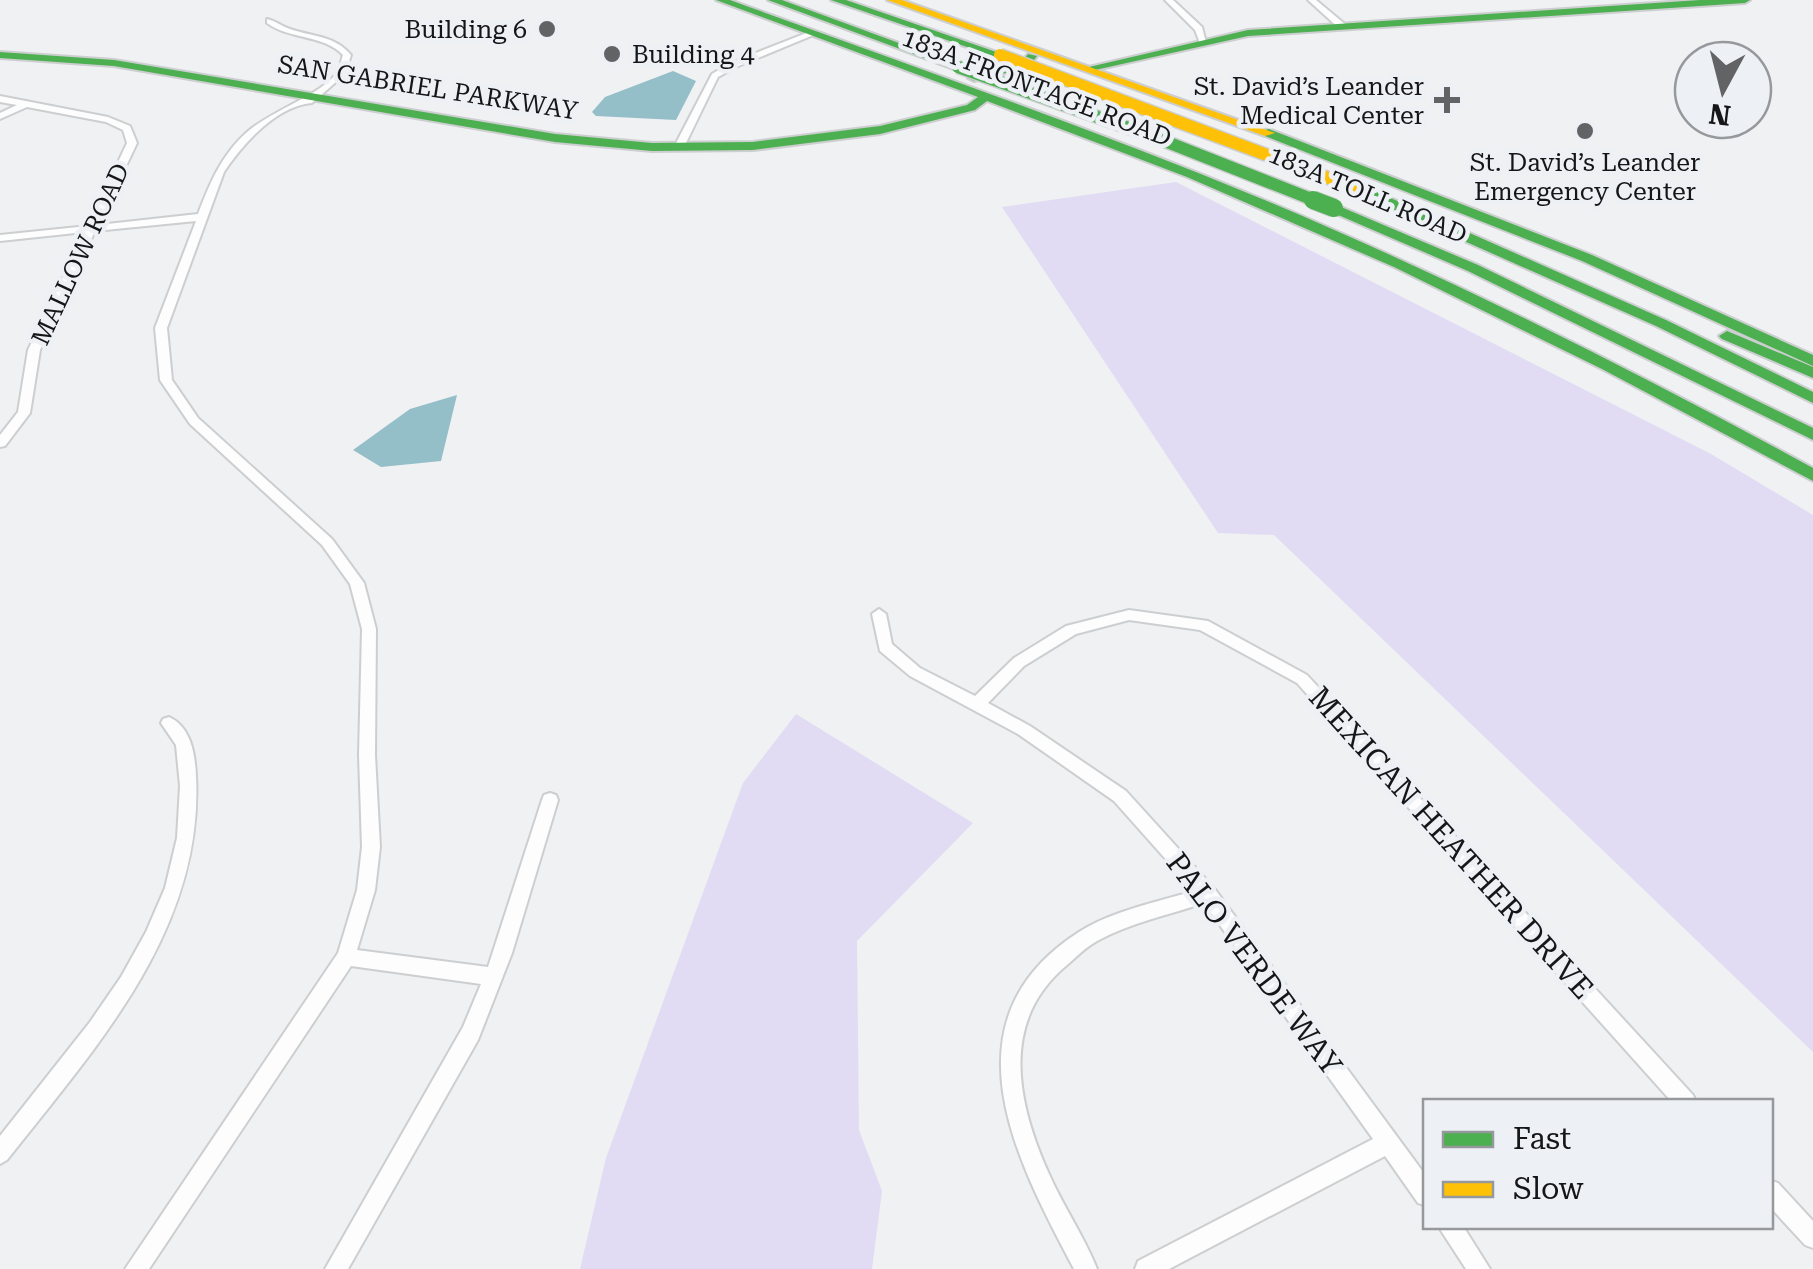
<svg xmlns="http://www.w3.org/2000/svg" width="1813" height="1269" viewBox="0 0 1813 1269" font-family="'Roboto Serif',serif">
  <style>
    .green { fill: #e2dbf4 }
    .water { fill: #94bec8 }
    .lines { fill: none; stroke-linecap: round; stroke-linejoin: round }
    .street-casing { stroke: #ccced0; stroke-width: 4 }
    .fast-casing { stroke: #ccced0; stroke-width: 4 }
    .slow-casing { stroke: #ccced0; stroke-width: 4 }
    .street { fill: #fdfdfd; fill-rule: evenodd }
    .fast { fill: #4caf50; fill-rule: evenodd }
    .slow { fill: #ffc107; fill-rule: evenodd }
    .fast-bridge-far1-casing { stroke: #ccced0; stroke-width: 15; stroke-linecap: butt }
    .fast-bridge-casing { stroke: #ccced0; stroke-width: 20; stroke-linecap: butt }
    .slow-bridge-casing { stroke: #ccced0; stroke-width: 15; stroke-linecap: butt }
    .fast-bridge-far1 { stroke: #4caf50; stroke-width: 12 }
    .fast-bridge { stroke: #4caf50; stroke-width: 18 }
    .slow-bridge { stroke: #ffc107; stroke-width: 12 }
    .poi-dot { fill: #616364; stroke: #edf0f5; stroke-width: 4 }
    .labels { text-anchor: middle; stroke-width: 9; stroke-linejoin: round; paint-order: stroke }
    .far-poi-label { font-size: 25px; fill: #141617; stroke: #edf0f5; text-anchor: end }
    .far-street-label { font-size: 25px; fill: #141617; stroke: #edf0f5 }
    .street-label { font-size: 30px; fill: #141617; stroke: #edf0f5 }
  </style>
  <rect width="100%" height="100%" fill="#eff1f3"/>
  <!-- green -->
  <path class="green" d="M1176,182L1711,454L1813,515V1052L1274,535L1218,533L1002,207Z
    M796,714L973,823L857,941L859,1130L882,1191L872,1269H580L606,1158L743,783Z"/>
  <!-- water -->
  <path class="water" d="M673,71L696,81L676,120L596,116L592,112L605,97Z
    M457,395L441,461L381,467L353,450L410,409Z"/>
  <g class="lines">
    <!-- street casing -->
    <g class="street-casing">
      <path id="street" d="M1165,0H1173L1202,27L1206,43H1200L1195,30Z
        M1308,0H1316L1346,25V29H1340Z
        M267,19C276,21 281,26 290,29C313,37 334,35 351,55L345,74L312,103C276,106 243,144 224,172L167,328L172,380L198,418L332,539L364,583L376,629L375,755L380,847L375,890L357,950L488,967L542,800L544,795L550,793L556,795L558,800L512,953L478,1040L348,1269H325L463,1027L481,984L351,966L149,1269H125L338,953L357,890L362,847L359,755L362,629L350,584L322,545L190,424L160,380L155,328L196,221L95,231L40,350L30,413L5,446L0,447V435L18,412L28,350L85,232L0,241V235L88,226L127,143L123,130L106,122L27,107L0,119V113L17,105L0,102V96L108,117L130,126L137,143L98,225L198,214C210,183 221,156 246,133C271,110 323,95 338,71C341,66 341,60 343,55C323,34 290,40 267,23Z
        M809,32L816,34L736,67L718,77L684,147L676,149L674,147L712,74L730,63Z
        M879,609L886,614L892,644L920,668L975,696L1014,658L1066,626L1129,610L1208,621L1307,675L1693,1095L1696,1102H1672L1297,683L1200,630L1129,620L1076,634L1024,666L988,703L1030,726L1126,791L1214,888L1426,1176V1206L1418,1203L1385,1156L1169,1269H1135L1138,1261L1373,1139L1204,903C1169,915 1129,923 1097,941C1086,947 1076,957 1067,965C999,1021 1017,1103 1049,1174C1063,1206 1084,1236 1097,1269H1074C1015,1158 942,1020 1079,932C1112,911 1157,902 1194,891L1114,801L1018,734L910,676L880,651L872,614Z
        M169,717C191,727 195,754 196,776C204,930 96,1047 7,1160L0,1164V1136L90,1022L121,977L146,932L165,888L177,838L180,786L176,745L161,723L163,719Z
        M1770,1180L1778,1183L1813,1221V1248L1805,1245L1770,1207Z
        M1438,1226H1463L1490,1269H1466Z"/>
    </g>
    <!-- fast casing -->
    <g class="fast-casing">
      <path id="fast" d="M716,0H730C908,65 1087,126 1262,199C1451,278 1633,370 1813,468V481L1602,369L1394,267L1187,177L987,101L975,110L880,134L753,150L652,151L555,142L114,66L0,58V52L114,60L555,134L652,143L753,142L880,126L967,105L978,97Z
        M768,0H782L964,67L954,69Z
        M831,0H846L1005,55L996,57Z
        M1700,0H1750L1745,3L1248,36L1095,70L1089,67L1248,30Z
        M1028,54L1037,56L1029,67L974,81L968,78L1021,63Z
        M1269,129L1592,255L1813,355V366L1582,261L1265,136V130Z
        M1358,188H1368L1666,320L1813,392V403L1656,326L1358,194Z
        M1334,204L1478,265L1813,428V440L1468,271L1329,211L1327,208Z
        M1727,331L1813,367V378L1722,339L1719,336Z"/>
    </g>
    <!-- slow casing -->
    <g class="slow-casing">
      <path id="slow" d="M887,0H902L1275,133L1265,136Z"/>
    </g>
    <!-- street -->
    <use href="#street" class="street"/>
    <!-- fast -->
    <use href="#fast" class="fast"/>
    <!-- slow -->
    <use href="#slow" class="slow"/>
    <!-- fast-bridge-far1 casing -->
    <g class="fast-bridge-far1-casing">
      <path id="fast-bridge-far1" d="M958,67L1162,140L1319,202"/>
    </g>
    <!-- fast-bridge casing -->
    <g class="fast-bridge-casing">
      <path id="fast-bridge" d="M1313,200L1334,208"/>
    </g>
    <!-- slow-bridge casing -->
    <g class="slow-bridge-casing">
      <path id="slow-bridge" d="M1000,55L1363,191"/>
    </g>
    <!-- fast-bridge-far1 -->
    <use href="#fast-bridge-far1" class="fast-bridge-far1"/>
    <!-- fast-bridge -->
    <use href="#fast-bridge" class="fast-bridge"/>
    <!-- slow-bridge -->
    <use href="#slow-bridge" class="slow-bridge"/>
  </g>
  <!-- markers -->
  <g class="poi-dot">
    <circle cx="547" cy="29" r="10"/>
    <circle cx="612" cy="54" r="10"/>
    <path d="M1442 85h10v10h10v10h-10v10h-10v-10h-10v-10h10z"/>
    <circle cx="1585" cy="131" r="10"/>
  </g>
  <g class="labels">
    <!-- far-poi labels -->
    <g class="far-poi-label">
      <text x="527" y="38">Building 6</text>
      <text x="632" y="63" text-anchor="start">Building 4</text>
      <text x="1424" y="95">St. David’s Leander<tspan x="1424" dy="29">Medical Center</tspan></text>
      <text x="1585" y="171" text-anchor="middle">St. David’s Leander<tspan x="1585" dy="29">Emergency Center</tspan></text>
    </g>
    <!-- far-street labels -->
    <g class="far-street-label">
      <text transform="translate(428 87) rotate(9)" y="9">SAN GABRIEL PARKWAY</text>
      <text transform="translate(1037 87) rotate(21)" y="9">183A FRONTAGE ROAD</text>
      <text transform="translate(1368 194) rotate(23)" y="9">183A TOLL ROAD</text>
      <text transform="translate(80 254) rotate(-65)" y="9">MALLOW ROAD</text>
    </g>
    <!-- street labels -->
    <g class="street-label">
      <text transform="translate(1451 843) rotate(48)" y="10">MEXICAN HEATHER DRIVE</text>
      <text transform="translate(1254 964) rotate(53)" y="10">PALO VERDE WAY</text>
    </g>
  </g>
  <!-- legend -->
  <rect x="1423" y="1099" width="350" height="130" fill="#edf0f5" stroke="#96999c" stroke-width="2.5"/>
  <rect x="1443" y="1132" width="50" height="15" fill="#4caf50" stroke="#96999c" stroke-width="2.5"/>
  <text x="1513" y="1149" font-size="30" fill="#141617">Fast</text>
  <rect x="1443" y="1182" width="50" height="15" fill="#ffc107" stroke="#96999c" stroke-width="2.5"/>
  <text x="1513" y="1199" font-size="30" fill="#141617">Slow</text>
  <!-- north arrow -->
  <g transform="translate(1723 90) rotate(187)"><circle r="48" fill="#edf0f5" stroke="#96999c" stroke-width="2.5"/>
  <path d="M0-8L18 38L0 25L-18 38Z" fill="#616364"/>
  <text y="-15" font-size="28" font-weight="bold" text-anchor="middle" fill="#141617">N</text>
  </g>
</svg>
